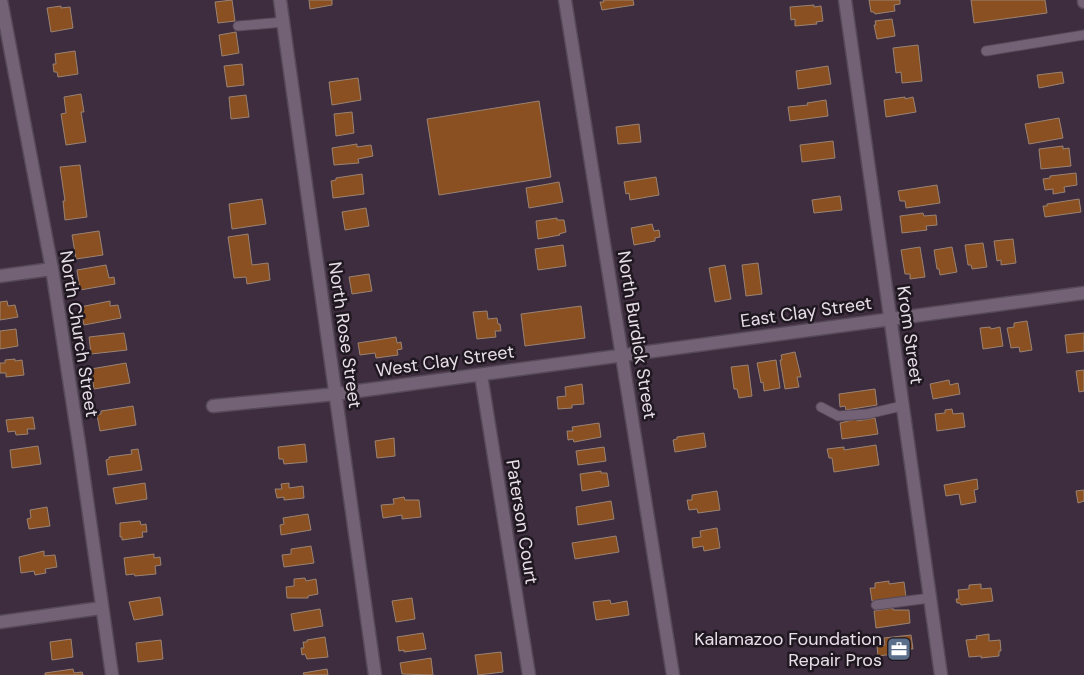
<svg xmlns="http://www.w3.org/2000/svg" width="1084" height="675" viewBox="0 0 1084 675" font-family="'DM Sans',sans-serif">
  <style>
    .building { fill: #8a5021; stroke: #9a8373 }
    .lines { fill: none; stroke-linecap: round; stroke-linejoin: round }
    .service-casing { stroke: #564958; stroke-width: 11 }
    .minor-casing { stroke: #564958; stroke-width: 15 }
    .service { stroke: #736175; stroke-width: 9 }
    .minor { stroke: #736175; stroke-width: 12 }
    .labels { text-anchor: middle; stroke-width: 5; stroke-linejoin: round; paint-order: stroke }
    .street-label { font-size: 18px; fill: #e8dee9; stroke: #1f1820 }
    .poi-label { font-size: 18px; fill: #e8dee9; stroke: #1f1820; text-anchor: end }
  </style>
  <rect width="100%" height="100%" fill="#3d2d3f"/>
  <!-- building -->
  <path class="building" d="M232,0L235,21L218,23L215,2Z
    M309,0H332V5L310,9Z
    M603,0H633L634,5L602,10L600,2H604Z
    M869,0H900V4L894,5L895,11L875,14L874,12H871Z
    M971,0H1045L1047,13L974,23Z
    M814,5V7L821,6L823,21L816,22L817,24L795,26V19L791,20L790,7Z
    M61,6V8L70,7L73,28L51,32L47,8Z
    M892,19L895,36L877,39L874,25H876L875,21Z
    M236,32L239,53L222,56L219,35Z
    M918,45L922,81L902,83L901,72L896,73L893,48Z
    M75,51L78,74L58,77L57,72H54L53,64H56L55,54Z
    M242,64L244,85L227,87L224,66Z
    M828,66L831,84L798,89L796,71Z
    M1062,72L1064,83L1039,88L1037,75Z
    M358,78L361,100L332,105L329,82Z
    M81,94L84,112H81L86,142L66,145L61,114L66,113L64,97Z
    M246,95L249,117L231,119L229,97Z
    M905,97V99L913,97L916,112L886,117L884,100Z
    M826,100L828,116L790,121L788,107L808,105L807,103Z
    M539,101L551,177L439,195L427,119Z
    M352,112L354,133L336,136L334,114Z
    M1059,118L1063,138L1029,144L1025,124Z
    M639,124L641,142L618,144L616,127Z
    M833,141L835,158L802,162L800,145Z
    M357,144V147L371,145L373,156L358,159L359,163L334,165L332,148Z
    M1063,146V149L1069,148L1071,166L1041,169L1039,149Z
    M80,165L87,217L65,220L63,201H65L60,167Z
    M1076,173L1077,185L1064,187L1065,192L1053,194V189L1045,190L1043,179L1050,178V176Z
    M362,174L364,194L333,198L331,181L336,180V178Z
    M656,177L659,195L630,200L629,193L626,194L624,182Z
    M559,182L563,202L529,208L526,188Z
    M937,185L940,203L906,208L905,201H900L898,191Z
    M840,196L842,210L814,213L812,200Z
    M262,199L266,224L232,229L229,204Z
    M1079,199L1081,212L1045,217L1043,206H1047V204Z
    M366,208L369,226L345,230L342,212Z
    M923,213L924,216L936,215L937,225L926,226L927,230L902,233L900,216Z
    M557,218V220H564L566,232L559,234L560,235L538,239L536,221Z
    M652,224L654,231L659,230L660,237L655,238V241L634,245L631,228Z
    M99,231L103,255L76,259L72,235Z
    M248,234L252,265L268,263L270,280L247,284L246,277L234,278L228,237Z
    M1013,239L1016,263L1001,265V260L997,261L994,241Z
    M983,243L987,267L972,269L971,265H968L965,245Z
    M563,245L566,266L538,270L535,249Z
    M920,247L925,277L910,279V274H905L901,250Z
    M952,247L957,272L940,275L939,269H937L934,250Z
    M758,263L762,294L746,296L742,265Z
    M106,265L109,278L114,277L115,284L80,290L77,270Z
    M725,265L731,299L715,302L709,268Z
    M369,274L372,291L352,294L349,277Z
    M7,301L8,306L15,305L18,317L0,320V302Z
    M110,301V306L118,305L121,318L84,325L80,307Z
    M581,306L585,338L525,346L521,314Z
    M487,311L488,319L497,318L498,324H500L501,331H495L496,337L477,339L473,312Z
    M1027,321L1032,350L1020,352L1019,347L1011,348L1007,328L1014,327V323Z
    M990,327L991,329L1000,327L1003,346L983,349L980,328Z
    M16,329L18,346L0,349V331Z
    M124,333L127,350L91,354L89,337Z
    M1084,333V351L1067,353L1065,335Z
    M396,337L397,343L401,342L402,349L397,350L398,355L376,358L375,353L360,355L358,343Z
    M795,352L801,377H797L799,387L785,389L780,360H782L781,355Z
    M15,359V361L22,360L24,375L6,377V373H0V363H5V360Z
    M776,360L780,388L764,391L763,382L761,383L757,363Z
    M126,363L130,383L94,389L91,369Z
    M748,365L752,396L739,398L737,389H734L731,367Z
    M1084,370V391L1079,392L1076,371Z
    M949,380L950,385L958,383L960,394L933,399L930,384Z
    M582,384L584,404L572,405V408L558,409L557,397L566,396L565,387Z
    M875,389L877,405L846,410L845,406L840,407L839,394Z
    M133,406L136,425L100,431L97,415L101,414V411Z
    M952,409L953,414L963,413L965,427L937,431L935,414L945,413V410Z
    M33,417L35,429H27L28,434L16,435L15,431L8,432L6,420Z
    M875,418L878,434L842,439L840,423L857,419V421Z
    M599,423L601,437L574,442L573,439L568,440L567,431H573L572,427Z
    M704,433L706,447L675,452L673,440L677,439V437Z
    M394,438L395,456L377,458L375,441Z
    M305,444L307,462L284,464L283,459H279L278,447Z
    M876,445L879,465L834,472L832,458H829L827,449L844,447V450Z
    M38,446L41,464L12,468L10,450Z
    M604,447L606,461L578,465L576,451Z
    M138,449L142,470L108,475L106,460L109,459V457L132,454L131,450Z
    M601,471V473H607L609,486L582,491L580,474Z
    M977,479L978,489L974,490L976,502L961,505L959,494L946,496L944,485Z
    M145,483L147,499L116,504L113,488Z
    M289,483V488L303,486L304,498L284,500V497L277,498L275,489H282L281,484Z
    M1084,490V501L1078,503L1076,491Z
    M717,491L720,510L698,513L697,509L689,510L687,500H692V495Z
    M404,497L405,500H419L421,517L402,519V515L383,518L381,505L394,504L393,499Z
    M611,501L614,519L578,525L576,507Z
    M47,507L50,526L29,529L27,519L31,518L30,510Z
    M308,514L311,530L281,535L280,525L284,524L283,518Z
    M140,521L141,525L146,524L147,532H142L143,537L122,540V537H120V523Z
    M717,528L720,548L704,551L703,546L693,548L692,538L701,537L700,531Z
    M616,536L619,552L575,559L572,543Z
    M311,546L314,563L284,567L282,555L291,554V549Z
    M44,551V556L55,555L57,567L45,569L46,573L35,575L34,571L21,573L19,557Z
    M154,554V558L160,557L161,565L155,566L156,574L135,576L134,574L126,575L124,558Z
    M305,578L306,581L316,579L318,594L308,596V598H287L286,587L294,586V579Z
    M889,581V584L904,582L906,597L872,601L870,588H875V583Z
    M981,584V589L991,588L993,601L961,605L960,603H957L956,599H959L958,590L969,589V585Z
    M160,597L163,615L134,620L129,602Z
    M412,598L415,619L396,622L392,601Z
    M610,600L611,604L627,601L629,615L596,620L593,602Z
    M893,608V610H909L910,623L876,628L874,611Z
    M320,609L323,626L294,631L291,614Z
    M423,633L426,649L404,652V650L399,651L397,637Z
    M989,634V641L1000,640L1001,651H999V656L981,658V656L969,657L966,640L977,639L976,636Z
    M911,635L913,649H909L910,652L878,656L877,646L885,645L884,638Z
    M325,637L328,657L307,659L305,654L302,655L301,648H304L303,642H307V640Z
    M71,639L73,657L52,660L50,642Z
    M161,640L163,659L138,662L136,643Z
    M501,652L503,672L478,675L475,655Z
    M431,658L433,675L402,674L400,663Z
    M73,669L74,673L82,672L83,675H45V673Z
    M327,669L328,675H304L303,673Z"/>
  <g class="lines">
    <!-- service casing -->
    <g class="service-casing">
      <path id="service" d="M238,26L284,22
        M986,51L1084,35
        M821,407L838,416L867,414L902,406
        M876,605L930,598"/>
    </g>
    <!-- minor casing -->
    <g class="minor-casing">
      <path id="minor" d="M1,0L52,269L79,444L112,675
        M280,0L375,675
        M565,0L673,675
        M845,0L941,675
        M1084,0V2
        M0,276L52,269
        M481,375L529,675
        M213,406L336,394L1084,293
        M0,622L101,608"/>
    </g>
    <!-- service -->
    <use href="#service" class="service"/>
    <!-- minor -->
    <use href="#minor" class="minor"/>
  </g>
  <!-- icons -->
  <defs>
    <g id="office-square" transform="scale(1.25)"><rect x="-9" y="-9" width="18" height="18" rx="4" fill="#5c6f8a" stroke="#1f1820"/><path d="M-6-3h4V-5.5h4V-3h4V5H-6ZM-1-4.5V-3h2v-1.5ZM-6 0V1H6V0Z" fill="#fff"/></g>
  </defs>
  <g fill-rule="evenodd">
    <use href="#office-square" x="899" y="649"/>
  </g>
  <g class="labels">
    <!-- street labels -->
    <g class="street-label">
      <text transform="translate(806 312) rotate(-8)" y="6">East Clay Street</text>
      <text transform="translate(79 334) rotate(81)" y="6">North Church Street</text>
      <text transform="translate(345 335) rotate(82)" y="6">North Rose Street</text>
      <text transform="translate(637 335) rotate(81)" y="6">North Burdick Street</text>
      <text transform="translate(910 335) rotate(82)" y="6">Krom Street</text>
      <text transform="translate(445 361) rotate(-8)" y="6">West Clay Street</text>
      <text transform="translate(522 522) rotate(81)" y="6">Paterson Court</text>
    </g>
    <!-- poi labels -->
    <g class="poi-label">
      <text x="882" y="645">Kalamazoo Foundation<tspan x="882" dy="21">Repair Pros</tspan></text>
    </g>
  </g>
</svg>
